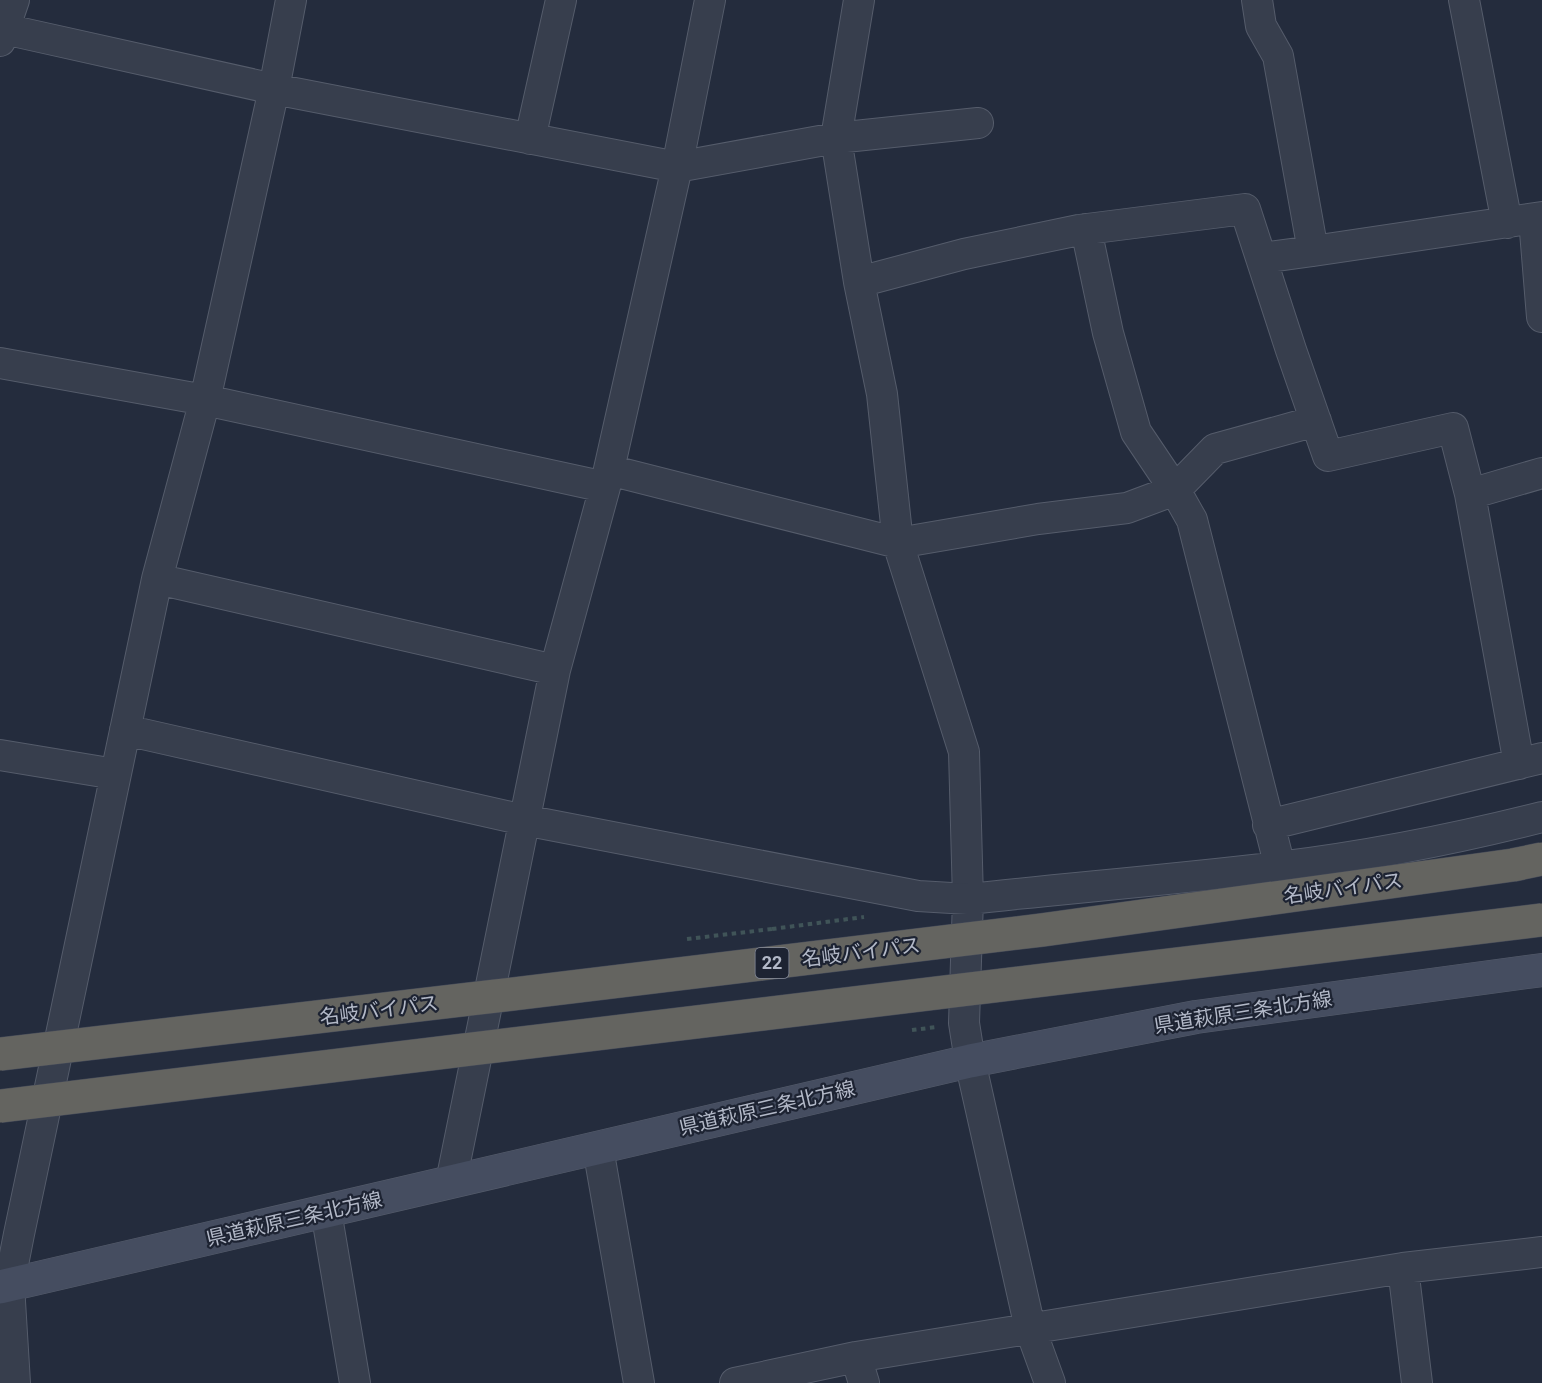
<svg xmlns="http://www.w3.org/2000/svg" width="1542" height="1383" viewBox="0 0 1542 1383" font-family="Roboto,'Noto Sans JP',sans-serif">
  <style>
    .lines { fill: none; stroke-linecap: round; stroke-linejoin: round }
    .minor-casing { stroke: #555c6b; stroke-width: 32 }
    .secondary-casing { stroke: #555c6b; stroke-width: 34 }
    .path { stroke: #405458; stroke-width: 4; stroke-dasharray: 4.5 4.5; stroke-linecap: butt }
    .minor { stroke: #373e4d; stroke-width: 30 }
    .secondary { stroke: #454d60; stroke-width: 33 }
    .trunk-bridge-casing { stroke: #434958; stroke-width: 34; stroke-linecap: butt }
    .path-bridge { stroke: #405458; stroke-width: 4; stroke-dasharray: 4.5 4.5; stroke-linecap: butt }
    .trunk-bridge { stroke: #646460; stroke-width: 33 }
    .labels { text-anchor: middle; stroke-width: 4.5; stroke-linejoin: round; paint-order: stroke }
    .shield { fill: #1d2332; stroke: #868c9b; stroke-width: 1.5 }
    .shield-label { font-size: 18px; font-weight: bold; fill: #b3b9c8 }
    .street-label { font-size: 20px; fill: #b3b9c8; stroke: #1d2332 }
  </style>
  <rect width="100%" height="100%" fill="#242c3d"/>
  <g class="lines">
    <!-- minor casing -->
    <g class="minor-casing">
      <path id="minor" d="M859,0L836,138L859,282L882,394L898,543L964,752L968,899L964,1023L970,1061L1030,1328L1050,1383
        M1257,0L1261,26L1278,56L1313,251L1542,217
        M1464,0L1507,223
        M4,29L274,89L677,167L836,138L978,123
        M0,41L14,0
        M530,139L561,0
        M1534,219L1542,317
        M1086,229L1108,333L1136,432L1175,490L1192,520L1280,867
        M1262,258L1313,251
        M859,282L964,254L1079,230L1245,209L1291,350L1328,456L1453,428L1470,494L1519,764
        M0,363L205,400L605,487
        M609,470L898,543L1038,519L1127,508L1175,490L1215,449L1316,421
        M1470,494L1542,473
        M157,579L555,670
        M125,730L524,820L918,896L968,899C1071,888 1176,879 1279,867C1368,856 1455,839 1542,817
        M0,755L115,774
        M1268,825L1542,758
        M598,1148L639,1383
        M451,1182L555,670L605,487L677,167L710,0
        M326,1211L355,1383
        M1403,1268L1417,1383
        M856,1357L864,1383
        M15,1383L9,1285L19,1234L157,579L205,400L274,89L291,0
        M735,1383L856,1357L1403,1268L1542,1252"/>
    </g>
    <!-- secondary casing -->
    <g class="secondary-casing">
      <path id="secondary" d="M0,1287L970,1061L1196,1017L1542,970"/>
    </g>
    <!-- path -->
    <path class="path" d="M772,929L864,917
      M912,1030L937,1027"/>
    <!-- minor -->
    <use href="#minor" class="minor"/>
    <!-- secondary -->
    <use href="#secondary" class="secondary"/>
    <!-- trunk-bridge casing -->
    <g class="trunk-bridge-casing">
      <path id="trunk-bridge" d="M0,1054L496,996L1042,930L1513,865L1542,859
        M0,1106L1542,920"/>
    </g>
    <!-- path-bridge -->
    <path class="path-bridge" d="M687,939L772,929"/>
    <!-- trunk-bridge -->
    <use href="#trunk-bridge" class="trunk-bridge"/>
  </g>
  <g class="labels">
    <!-- shield labels -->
    <rect class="shield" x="755.5" y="948" width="33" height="30" rx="4.5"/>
    <g class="shield-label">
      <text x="772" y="969">22</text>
    </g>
    <!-- street labels -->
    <g class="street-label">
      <text transform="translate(1343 888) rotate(-8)" y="7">名岐バイパス</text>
      <text transform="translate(861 952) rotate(-7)" y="7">名岐バイパス</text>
      <text transform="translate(379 1010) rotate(-7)" y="7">名岐バイパス</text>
      <text transform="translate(1243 1012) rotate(-9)" y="7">県道萩原三条北方線</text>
      <text transform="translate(767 1108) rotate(-13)" y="7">県道萩原三条北方線</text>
      <text transform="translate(294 1219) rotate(-13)" y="7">県道萩原三条北方線</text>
    </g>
  </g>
</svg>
